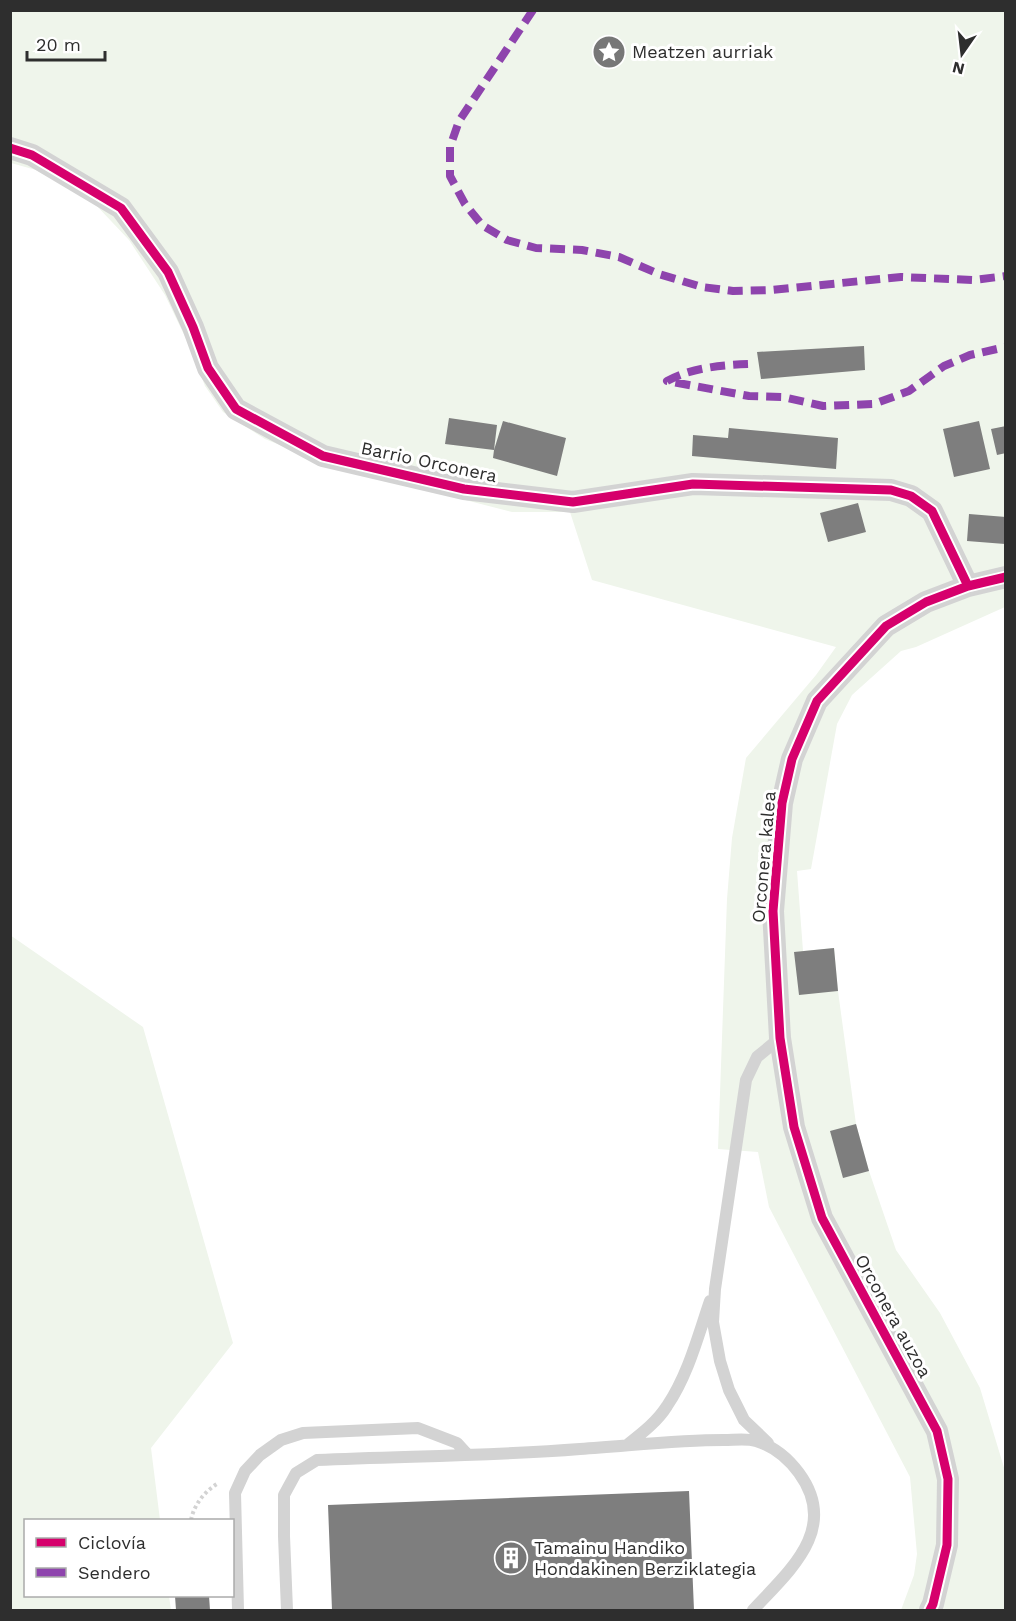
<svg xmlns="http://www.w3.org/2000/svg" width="1016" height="1621" viewBox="0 0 1016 1621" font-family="'Work Sans',sans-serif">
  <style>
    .green { fill: #eff5eb }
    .building { fill: #7e7e7e }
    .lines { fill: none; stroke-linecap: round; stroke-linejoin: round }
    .path { stroke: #d3d3d3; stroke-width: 4; stroke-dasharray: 3 3; stroke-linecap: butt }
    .lane { stroke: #d3d3d3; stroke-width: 12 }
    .street { stroke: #d3d3d3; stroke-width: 22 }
    .quiet { stroke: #8e44ad; stroke-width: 8; stroke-dasharray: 15 8; stroke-linecap: butt }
    .cycleway-casing { stroke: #fff; stroke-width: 13 }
    .cycleway { stroke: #d6006c; stroke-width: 9 }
    .labels { text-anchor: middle; stroke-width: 6; stroke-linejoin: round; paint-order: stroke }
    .poi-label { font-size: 18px; fill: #2e2e2e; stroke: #fff; text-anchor: start }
    .street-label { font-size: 18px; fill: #2e2e2e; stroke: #fff }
  </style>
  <rect width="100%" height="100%" fill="#fff"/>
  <!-- green -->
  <path class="green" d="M11,11H1005V607L916,647L901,651L852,695L837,724L811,869L797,871L803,951L834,948L838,991L856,1124L869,1171L896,1250L940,1313L980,1388L1005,1471V1610H901L914,1575L917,1554L910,1477L769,1207L758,1152L718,1149L727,899L732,838L746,758L816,675L836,647L592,580L570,512H512L329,465L265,439L223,412L205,386L189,345L165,295L129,240L94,203L36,170L11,163Z
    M10,935L143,1027L233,1343L151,1448L160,1520H26V1596H169L171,1610H11Z"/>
  <!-- building -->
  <path class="building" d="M864,346L865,370L761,379L757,352Z
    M449,418L497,425L494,450L445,444Z
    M503,421L566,438L557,476L493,458L494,450Z
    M979,421L990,469L954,477L943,429Z
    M1006,426V453L997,455L991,429Z
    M729,428L838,438L836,469L692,456L693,435L728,438Z
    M858,503L866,532L828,542L820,513Z
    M969,514L1006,517L1005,544L967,541Z
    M834,948L838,991L799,995L794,952Z
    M856,1124L869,1171L843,1178L830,1131Z
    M689,1491L694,1610H332L328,1505Z
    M175,1596H209L210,1610H176Z"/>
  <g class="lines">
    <!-- path -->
    <path class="path" d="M191,1520C194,1505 204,1492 217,1484"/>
    <!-- lane -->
    <path class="lane" d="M768,1443L744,1420L729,1390L720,1361L713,1322L715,1289L746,1080L757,1057L780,1038
      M627,1445C641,1434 657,1422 667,1406C688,1375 698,1336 710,1301
      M238,1610L235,1493L245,1471L260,1455L281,1440L303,1433L418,1428L457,1443L467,1454
      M287,1610L284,1536V1495L296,1473L317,1460C404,1456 492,1456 580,1449C628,1446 676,1440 724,1440C734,1440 747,1438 756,1441C773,1446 788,1458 799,1473C840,1529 789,1571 753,1610"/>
    <!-- street -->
    <path class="street" d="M10,148L32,155L121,208L168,272L193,327L208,368L236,409L323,456L464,489L573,502L693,484L891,490L911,496L932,511L968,586
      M930,1610L933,1604L947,1545L948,1479L937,1431L822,1218L794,1127L780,1038L773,911L782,803L792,759L817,701L886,626L926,602L968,586L1006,577"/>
    <!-- quiet -->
    <path class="quiet" d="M533,10L459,121L450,147V176L465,204L482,225L507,240L536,248L582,250L619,257L659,274L702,287L733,291L771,290L901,277L973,280L1006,276
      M748,364C722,365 690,368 667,381L749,396L783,397L823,406L874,404L909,391L944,366L970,355L1006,347"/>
    <!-- cycleway casing -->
    <g class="cycleway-casing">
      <path id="cycleway" d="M10,148L32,155L121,208L168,272L193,327L208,368L236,409L323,456L464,489L573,502L693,484L891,490L911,496L932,511L968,586
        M930,1610L933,1604L947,1545L948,1479L937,1431L822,1218L794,1127L780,1038L773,911L782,803L792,759L817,701L886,626L926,602L968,586L1006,577"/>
    </g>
    <!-- cycleway -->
    <use href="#cycleway" class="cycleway"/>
  </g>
  <!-- icons -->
  <defs>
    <g id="sight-disc" transform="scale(1.725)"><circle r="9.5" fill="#777" stroke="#fff"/><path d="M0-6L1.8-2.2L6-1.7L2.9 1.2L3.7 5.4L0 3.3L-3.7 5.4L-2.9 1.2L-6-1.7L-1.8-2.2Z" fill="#fff"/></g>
    <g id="building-disc" transform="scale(1.725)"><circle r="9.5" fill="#777" stroke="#fff"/><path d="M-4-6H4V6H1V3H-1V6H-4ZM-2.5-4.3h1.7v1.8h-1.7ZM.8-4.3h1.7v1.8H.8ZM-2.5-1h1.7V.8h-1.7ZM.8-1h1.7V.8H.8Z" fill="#fff"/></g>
  </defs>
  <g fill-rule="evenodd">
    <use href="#sight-disc" x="609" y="52"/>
    <use href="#building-disc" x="511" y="1558"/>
  </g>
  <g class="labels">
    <!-- poi labels -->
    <g class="poi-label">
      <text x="632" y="58">Meatzen aurriak</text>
      <text x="534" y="1554">Tamainu Handiko<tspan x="534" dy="21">Hondakinen Berziklategia</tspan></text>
    </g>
    <!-- street labels -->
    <g class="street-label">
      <text transform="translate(429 462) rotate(12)" y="6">Barrio Orconera</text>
      <text transform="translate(764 857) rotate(-85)" y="6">Orconera kalea</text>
      <text transform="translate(893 1316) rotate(61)" y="6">Orconera auzoa</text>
    </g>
  </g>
  <!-- border -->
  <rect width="1016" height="1621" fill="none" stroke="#2e2e2e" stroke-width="24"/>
  <!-- legend -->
  <rect x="24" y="1519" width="210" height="78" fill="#ffffff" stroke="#ababab" stroke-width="1.5"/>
  <rect x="36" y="1538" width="30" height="9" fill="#d6006c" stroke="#ababab" stroke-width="1.5"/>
  <text x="78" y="1549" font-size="18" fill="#2e2e2e">Ciclovía</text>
  <rect x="36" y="1568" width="30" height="9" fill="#8e44ad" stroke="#ababab" stroke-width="1.5"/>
  <text x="78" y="1579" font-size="18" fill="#2e2e2e">Sendero</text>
  <!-- north arrow -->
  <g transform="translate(962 54) rotate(194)" stroke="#ffffff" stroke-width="4.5" paint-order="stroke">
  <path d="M0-4.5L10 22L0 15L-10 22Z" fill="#2e2e2e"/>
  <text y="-9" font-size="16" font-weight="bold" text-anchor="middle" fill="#2e2e2e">N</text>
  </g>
  <!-- scale -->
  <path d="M27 51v9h78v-9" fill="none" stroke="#2e2e2e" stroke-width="3"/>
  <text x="36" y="51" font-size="18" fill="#2e2e2e" stroke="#ffffff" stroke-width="4.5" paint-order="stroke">20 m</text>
</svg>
